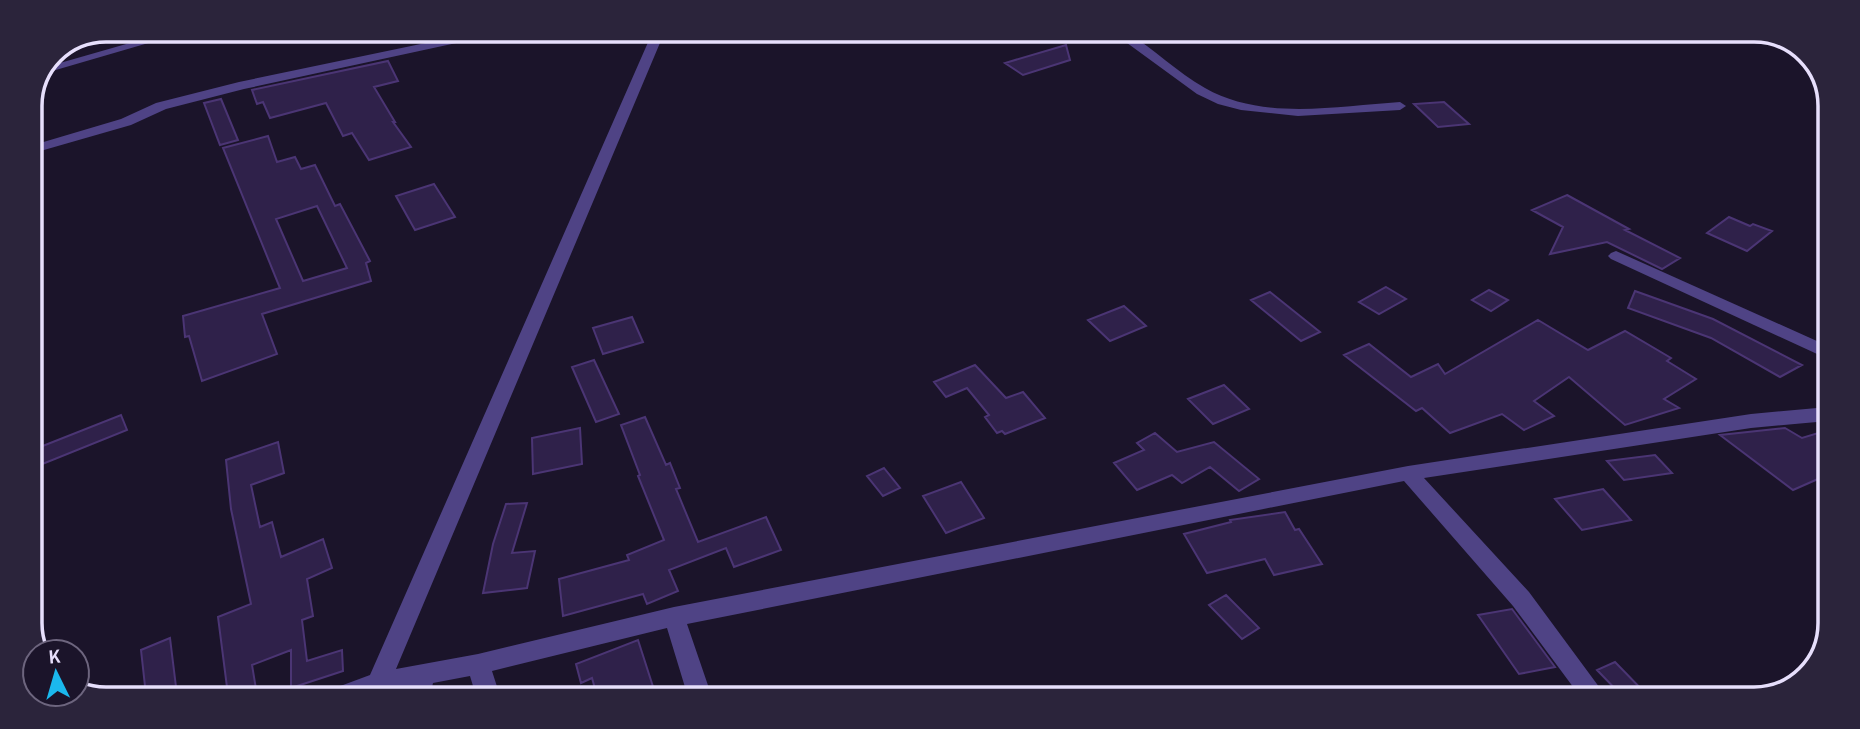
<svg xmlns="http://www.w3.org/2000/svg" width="1860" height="729" viewBox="0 0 1860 729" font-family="'Archivo Narrow',sans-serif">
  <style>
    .building { fill: #2f214a; stroke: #4b3574; stroke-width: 2; fill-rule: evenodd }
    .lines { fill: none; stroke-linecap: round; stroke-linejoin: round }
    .minor { fill: #4f4385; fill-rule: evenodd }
    .rim { fill: none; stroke: #e7dffc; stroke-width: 3.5 }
  </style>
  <rect width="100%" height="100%" fill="#1b142a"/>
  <!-- building -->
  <path class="building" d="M1066,45L1070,60L1023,75L1005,63Z
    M388,61L398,81L374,87L395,122H393L411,147L369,160L352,133L343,136L326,103L270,118L263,102L257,104L252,90Z
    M221,99L238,140L220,145L204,103Z
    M1444,102L1469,124L1438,127L1414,104Z
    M268,136L277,162L295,157L301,169L315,165L335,206L340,204L370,261L366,263L371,281L262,314L277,354L202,381L189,336L185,337L183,316L280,288L223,148ZM317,206L347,268L303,281L276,219Z
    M434,184L455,217L415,230L396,196Z
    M1567,195L1629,229L1625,230L1680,258L1662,269L1607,242L1550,254L1563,227L1532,210Z
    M1729,217L1750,226L1753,224L1772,231L1747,251L1707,233Z
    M1386,287L1406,299L1379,314L1359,302Z
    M1489,290L1508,300L1491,311L1472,300Z
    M1635,291L1713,319L1802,365L1780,377L1711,338L1628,308Z
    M1270,292L1320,332L1301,341L1251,300Z
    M1124,306L1146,326L1110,341L1088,320Z
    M632,317L643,342L603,354L593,328Z
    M1538,320L1588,350L1625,331L1671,358L1667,361L1696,379L1664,399L1679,408L1625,425L1569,377L1534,401L1554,416L1524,430L1502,414L1450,433L1422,408L1416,411L1344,355L1369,344L1411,377L1438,364L1445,374Z
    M594,360L619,414L596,422L572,367Z
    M975,365L1006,398L1023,392L1045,418L1005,434L1002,431L997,433L985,417L989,415L967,388L946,397L934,382Z
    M1224,385L1249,409L1213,424L1188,399Z
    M121,415L127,430L30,469V451Z
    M645,417L666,465L670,463L680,488L676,489L698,542L766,517L781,550L734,567L726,548L669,570L678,591L647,604L643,594L563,616L559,579L629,560L627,555L664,540L638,476L640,475L621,425Z
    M580,428L582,464L533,474L532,438Z
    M1785,428L1802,438L1828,430L1827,475L1793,490L1720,435Z
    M1155,433L1177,452L1214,442L1259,479L1239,491L1210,467L1182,483L1172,475L1137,490L1114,463L1144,450L1137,443Z
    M278,442L284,473L251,485L260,527L272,522L281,557L323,539L332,568L307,579L313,616L302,620L307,661L342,650L343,671L291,688V650L252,665L257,695H228L218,617L251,604L231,509L226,460Z
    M1655,455L1672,473L1624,480L1607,461Z
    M884,468L900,488L883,496L867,476Z
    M961,482L984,518L946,533L923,496Z
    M1603,489L1631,520L1582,530L1555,499Z
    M527,503L512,553L535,551L527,588L483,593L493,544L506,504Z
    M1285,512L1295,530L1299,529L1322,564L1274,575L1265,559L1207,573L1184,534L1231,522L1230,520Z
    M1226,595L1259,628L1242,639L1209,605Z
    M1512,609L1555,667L1519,674L1478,615Z
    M170,638L177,695H146L141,650Z
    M638,640L656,696H597L592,678L581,683L576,664Z
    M1615,662L1651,699H1625L1597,670Z"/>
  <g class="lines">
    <!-- minor -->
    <path class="minor" d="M175,30H193L42,74L46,67Z
      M483,31H504L498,34L244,89L166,109L131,125L30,154V146L121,119L156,103L239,82Z
      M653,31H665L396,669L478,654L674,607L1408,466L1751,414L1828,407V421L1751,428L1424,478L1529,592L1608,699H1582L1513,606L1404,481L687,624L712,697H688L667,628L492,671L500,696H476L470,676L433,683L430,696H406L408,688L386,692L384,696H331L335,688L370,675Z
      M1112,32H1127C1154,49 1177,72 1205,88C1263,121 1337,106 1400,102L1406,106L1400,110L1298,116L1241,110L1218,104L1197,94Z
      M1616,251L1828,346V359L1611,259L1608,256L1611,253Z"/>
  </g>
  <!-- crop -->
  <path d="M0 0H1860V729H0ZM106 42H1754A64 64 0 0 1 1818 106V623A64 64 0 0 1 1754 687H106A64 64 0 0 1 42 623V106A64 64 0 0 1 106 42Z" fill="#2b243b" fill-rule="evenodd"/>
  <path class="rim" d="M106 42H1754A64 64 0 0 1 1818 106V623A64 64 0 0 1 1754 687H106A64 64 0 0 1 42 623V106A64 64 0 0 1 106 42Z"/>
  <!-- north arrow -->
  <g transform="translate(56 673) rotate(355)"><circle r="33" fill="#1b142a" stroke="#6d657e" stroke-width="2"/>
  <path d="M0-5L12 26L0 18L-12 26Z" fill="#1bb8ed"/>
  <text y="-10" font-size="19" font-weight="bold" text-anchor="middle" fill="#e7dffc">K</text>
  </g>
</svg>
